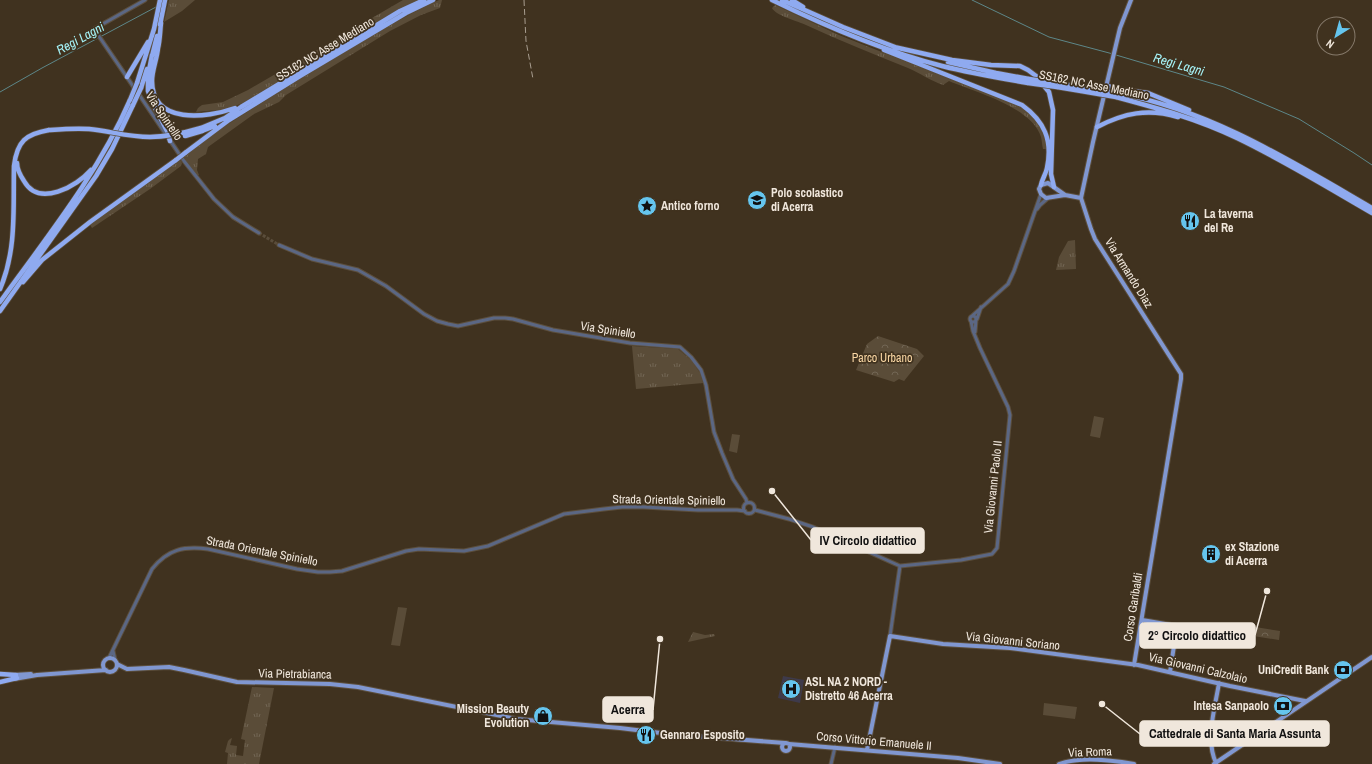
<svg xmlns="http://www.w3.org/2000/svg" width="1372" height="764" viewBox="0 0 1372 764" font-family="'Archivo Narrow',sans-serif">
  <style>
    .medical { fill: #3e3a4b }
    .grass { fill: url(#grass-tufts) }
    .park { fill: url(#park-crowns) }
    .pitch { fill: #5a4c38 }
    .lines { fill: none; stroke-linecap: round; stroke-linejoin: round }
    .stream { stroke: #5d8789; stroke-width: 1 }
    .minor-tunnel { stroke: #5a4d3b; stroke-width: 3; stroke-dasharray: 3 1.5; stroke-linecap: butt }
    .minor-casing { stroke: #5c4f3d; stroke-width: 5 }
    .major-casing { stroke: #5c4f3d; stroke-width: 6 }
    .highway-casing { stroke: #5c4f3d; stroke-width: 6 }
    .minor { stroke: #5b6784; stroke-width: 3 }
    .major { stroke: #8097d1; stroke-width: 4 }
    .highway { stroke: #8faaf0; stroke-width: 4.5 }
    .rail { stroke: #a89d8f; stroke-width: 1; stroke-dasharray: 6 3; stroke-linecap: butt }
    .highway-bridge-casing { stroke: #5c4f3d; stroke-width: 6; stroke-linecap: butt }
    .highway-bridge { stroke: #8faaf0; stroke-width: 4.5 }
    .labels { text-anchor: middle; stroke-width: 3.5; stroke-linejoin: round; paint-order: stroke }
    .street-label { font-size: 12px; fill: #f0e7dc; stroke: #40321f }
    .poi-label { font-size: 12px; font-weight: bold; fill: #f0e7dc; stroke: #40321f; text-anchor: start }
    .park-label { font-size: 12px; fill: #fbd8a5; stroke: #40321f }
    .water-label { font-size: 13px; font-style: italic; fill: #a6f4f8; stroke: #40321f }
    .leader { fill: none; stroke: #f0e7dc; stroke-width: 1.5 }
    .callout-dot { fill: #f0e7dc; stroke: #40321f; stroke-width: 1.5 }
    .callout { fill: #f0e7dc; stroke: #f0e7dc; stroke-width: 1.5 }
    .callout-label { font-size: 13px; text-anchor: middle; font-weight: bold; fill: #111 }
  </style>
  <defs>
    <pattern id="grass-tufts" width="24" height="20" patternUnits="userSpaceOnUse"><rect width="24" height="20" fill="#5a4c38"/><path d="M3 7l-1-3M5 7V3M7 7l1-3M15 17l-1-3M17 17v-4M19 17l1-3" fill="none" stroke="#726654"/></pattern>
    <pattern id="park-crowns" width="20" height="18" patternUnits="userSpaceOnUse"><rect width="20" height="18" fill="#5a4c38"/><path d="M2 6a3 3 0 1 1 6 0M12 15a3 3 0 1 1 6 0" fill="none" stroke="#726654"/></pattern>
  </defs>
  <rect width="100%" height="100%" fill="#40321f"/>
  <!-- medical -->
  <path class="medical" d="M783,676L804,680L800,703L778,698Z"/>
  <!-- grass -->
  <path class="grass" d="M169,0H195L182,11L164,22Z
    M403,0H419L380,21L245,102L228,109L196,112L198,108L202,105L223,102L248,90Z
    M439,0H442L440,8L421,15L390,31L286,95L279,102L254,114L208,147L206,154L198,159L197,170L199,175H197L182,156C229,122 278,92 328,62C364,40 400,18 439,0Z
    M775,5L839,35L1020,107C1037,116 1045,130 1047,149H1043C1042,145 1042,141 1041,137C1032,107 975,92 949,81L943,85C931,81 920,73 908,68C874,54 840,41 806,25C798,21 776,16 772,8Z
    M179,158L182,163L181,166L150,189L92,228L89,223Z
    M1075,240L1076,269L1056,270L1059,257L1068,241Z
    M632,346L678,349L691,360L700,373L703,383L636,389Z
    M693,632L705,635L714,634L715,636L688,642Z
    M252,687L274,688L259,764H227L228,753L225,752L228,741L230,739L232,738L230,745L237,746L236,755L243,756L245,740L241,739Z"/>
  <!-- park -->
  <path class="park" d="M878,336L917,349L924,356L904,381L899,379L894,382L856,370L867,344Z
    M1243,625L1280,631L1279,640L1241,634Z"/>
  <!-- pitch -->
  <path class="pitch" d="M1094,416L1104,418L1100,438L1090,436Z
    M732,434L740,435L737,453L729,451Z
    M398,607L407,608L400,646L391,645Z
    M1044,703L1077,707L1075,719L1043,715Z"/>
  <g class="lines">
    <!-- stream -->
    <path class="stream" d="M972,0L1049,37L1113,54
      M1116,55L1224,87L1299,119L1354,153L1372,165
      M0,92L42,68L156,7"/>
    <!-- minor-tunnel -->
    <path class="minor-tunnel" d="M259,233L279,245"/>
    <!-- minor casing -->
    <g class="minor-casing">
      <path id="minor" d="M135,89L94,29L145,0
        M138,93L184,161L214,199L233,217L259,233
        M1037,209L1040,205L1048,198
        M279,245L312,259L358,270L386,286L424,314L437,321L448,324L458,326L494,318H505L513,319L553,330L630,343L680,347L691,357L701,370L706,385L714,432L722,453L733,479L746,499L747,503
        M970 319a3 3 0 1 1 6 0a3 3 0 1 1-6 0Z
        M972,316L1008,284L1014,271L1041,194
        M977,319L981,307
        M975,332L976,320
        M743.5 508a5.5 5.5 0 1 1 11 0a5.5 5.5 0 1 1-11 0Z
        M755,510L789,519L813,527L900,566L961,560L992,554L997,548L1010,415L1008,407L980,348L973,331L971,321
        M890,636L900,566
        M113,651L115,660
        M109,658L152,569C168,549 184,546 208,549L297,569L318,572H330L342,571L406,551L419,549L464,551L488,546L564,514L604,509L622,507H644L698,510H737L745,511
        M831,764L835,747"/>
    </g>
    <!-- major casing -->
    <g class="major-casing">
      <path id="major" d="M1131,0L1120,28L1093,142L1081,198L1091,229L1095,239L1181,374V379L1134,665
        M1065,195L1048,183L1041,185L1039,189L1041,194L1046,198L1065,195L1081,198
        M1142,620L1177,626L1170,672
        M103 665a7 7 0 1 1 14 0a7 7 0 1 1-14 0Z
        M117,664L127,669L169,667L184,670L237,682L330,684L358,687L516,719L620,728L669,734L785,743
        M14,675L31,674
        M14,679L37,675L106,670
        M782 747a4 4 0 1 1 8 0a4 4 0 1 1-8 0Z
        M789,744L958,758L1000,764
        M867,750L890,636L943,644L1010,648L1138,665L1230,686L1305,701
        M1216,763C1205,739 1215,708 1219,683
        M1059,764C1080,756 1112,760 1134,764
        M1214,764L1372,657"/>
    </g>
    <!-- highway casing -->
    <g class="highway-casing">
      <path id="highway" d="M772,0C825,26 884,51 942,66C970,73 999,78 1028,83
        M782,0L843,27L895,47
        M792,0L803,7
        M161,23C160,31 160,40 158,48C157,59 152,70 152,81C152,125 207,118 235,108
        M160,25L165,0
        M894,47L952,60L991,65L1020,66L1028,70L1036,76L1049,92L1053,110L1051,174L1054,187
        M884,50L1022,105C1044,121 1053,140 1047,168C1046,174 1042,179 1041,185
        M152,55L148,76V91L153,104L167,131L170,141
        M152,56L157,36
        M948,62L996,73L1029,79
        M127,77L148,42
        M137,83L154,29L160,0
        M1056,83L1081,87
        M1107,86L1124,90L1148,93L1189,110
        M1057,87L1081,91
        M141,88L147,69
        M1117,93C1210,110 1291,161 1372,208
        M1116,97C1157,108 1198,119 1237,138C1283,160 1327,187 1372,213
        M1097,127C1124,113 1148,108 1178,117
        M201,128L225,118L241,107L400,11L424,0
        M202,131L215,126
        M185,153L229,120L300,76L406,13L433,0
        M17,163C17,170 20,175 24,181C39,208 77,186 91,170
        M23,282L42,260L90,222L176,160
        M0,289C17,250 13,207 14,166C17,141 26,134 49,130
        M0,302C47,237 98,174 130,100
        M0,311L96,176L112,149L133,105
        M0,674L16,675
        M0,682L17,678"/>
    </g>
    <!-- minor -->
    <use href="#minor" class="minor"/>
    <!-- major -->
    <use href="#major" class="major"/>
    <!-- highway -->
    <use href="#highway" class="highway"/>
    <!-- rail -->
    <path class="rail" d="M524,0L526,41L533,79"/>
    <!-- highway-bridge casing -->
    <g class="highway-bridge-casing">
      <path id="highway-bridge" d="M1029,79L1056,83
        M1028,83L1057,87
        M1081,87L1117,93
        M1081,91L1116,97
        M130,100L137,83
        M133,105L141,88
        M49,130C63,129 76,128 89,129C109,131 129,137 150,137C168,137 184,133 201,128
        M185,136L202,131
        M176,160L185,153"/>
    </g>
    <!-- highway-bridge -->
    <use href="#highway-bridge" class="highway-bridge"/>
  </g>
  <!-- icons -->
  <defs>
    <g id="school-disc" transform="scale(1)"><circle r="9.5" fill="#65c5ee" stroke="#40321f"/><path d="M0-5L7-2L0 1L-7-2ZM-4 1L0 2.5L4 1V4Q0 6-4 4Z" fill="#111"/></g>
    <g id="sight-disc" transform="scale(1)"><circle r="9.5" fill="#65c5ee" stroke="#40321f"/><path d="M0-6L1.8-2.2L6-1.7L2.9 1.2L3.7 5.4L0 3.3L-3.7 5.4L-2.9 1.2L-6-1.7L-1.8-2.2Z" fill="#111"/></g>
    <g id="restaurant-disc" transform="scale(1)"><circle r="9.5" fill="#65c5ee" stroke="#40321f"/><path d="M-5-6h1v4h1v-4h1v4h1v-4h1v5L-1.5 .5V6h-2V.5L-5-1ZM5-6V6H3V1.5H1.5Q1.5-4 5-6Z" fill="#111"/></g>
    <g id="building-disc" transform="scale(1)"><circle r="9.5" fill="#65c5ee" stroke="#40321f"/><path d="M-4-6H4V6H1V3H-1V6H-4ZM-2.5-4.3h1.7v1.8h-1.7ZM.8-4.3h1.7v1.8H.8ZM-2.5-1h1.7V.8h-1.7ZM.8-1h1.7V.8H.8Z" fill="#111"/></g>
    <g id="bank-disc" transform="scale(1)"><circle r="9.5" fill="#65c5ee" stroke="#40321f"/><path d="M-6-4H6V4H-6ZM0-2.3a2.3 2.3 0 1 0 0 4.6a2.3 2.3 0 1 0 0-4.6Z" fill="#111"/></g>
    <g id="hospital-disc" transform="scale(1)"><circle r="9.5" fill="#65c5ee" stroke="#40321f"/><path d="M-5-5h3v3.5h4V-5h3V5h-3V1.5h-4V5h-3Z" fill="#111"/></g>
    <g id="shop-disc" transform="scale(1)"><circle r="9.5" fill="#65c5ee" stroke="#40321f"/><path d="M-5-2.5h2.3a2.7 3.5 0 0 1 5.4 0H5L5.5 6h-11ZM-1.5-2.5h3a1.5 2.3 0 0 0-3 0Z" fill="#111"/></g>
  </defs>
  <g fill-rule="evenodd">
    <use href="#school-disc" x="757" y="200"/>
    <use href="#sight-disc" x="647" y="206"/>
    <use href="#restaurant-disc" x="1190" y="221"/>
    <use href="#building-disc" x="1211" y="554"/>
    <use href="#bank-disc" x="1343" y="670"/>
    <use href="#hospital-disc" x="791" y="689"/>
    <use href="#bank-disc" x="1283" y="706"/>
    <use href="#shop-disc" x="543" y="716"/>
    <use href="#restaurant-disc" x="646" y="735"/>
  </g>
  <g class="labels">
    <!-- street labels -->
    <g class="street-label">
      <text transform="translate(325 49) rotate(-31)" y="4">SS162 NC Asse Mediano</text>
      <text transform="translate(1094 85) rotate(11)" y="4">SS162 NC Asse Mediano</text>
      <text transform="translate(164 116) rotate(56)" y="4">Via Spiniello</text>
      <text transform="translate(1129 273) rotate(58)" y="4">Via Armando Diaz</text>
      <text transform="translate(608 330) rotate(9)" y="4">Via Spiniello</text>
      <text transform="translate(993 487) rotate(-84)" y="4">Via Giovanni Paolo II</text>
      <text transform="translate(669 500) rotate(1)" y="4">Strada Orientale Spiniello</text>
      <text transform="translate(262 551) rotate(11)" y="4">Strada Orientale Spiniello</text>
      <text transform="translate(1133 607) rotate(-81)" y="4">Corso Garibaldi</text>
      <text transform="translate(1013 641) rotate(6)" y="4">Via Giovanni Soriano</text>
      <text transform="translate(1198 668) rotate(13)" y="4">Via Giovanni Calzolaio</text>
      <text transform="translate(295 674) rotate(1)" y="4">Via Pietrabianca</text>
      <text transform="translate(874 741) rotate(5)" y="4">Corso Vittorio Emanuele II</text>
      <text transform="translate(1090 752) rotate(-2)" y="4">Via Roma</text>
    </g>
    <!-- poi labels -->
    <g class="poi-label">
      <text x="771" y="197">Polo scolastico<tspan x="771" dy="14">di Acerra</tspan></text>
      <text x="661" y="210">Antico forno</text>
      <text x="1204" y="218">La taverna<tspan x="1204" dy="14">del Re</tspan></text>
      <text x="1225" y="551">ex Stazione<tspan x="1225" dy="14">di Acerra</tspan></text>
      <text x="1329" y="674" text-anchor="end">UniCredit Bank</text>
      <text x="805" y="686">ASL NA 2 NORD -<tspan x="805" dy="14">Distretto 46 Acerra</tspan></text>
      <text x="1269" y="710" text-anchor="end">Intesa Sanpaolo</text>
      <text x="529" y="713" text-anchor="end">Mission Beauty<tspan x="529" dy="14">Evolution</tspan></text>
      <text x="660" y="739">Gennaro Esposito</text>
    </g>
    <!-- park labels -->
    <g class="park-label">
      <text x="882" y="362">Parco Urbano</text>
    </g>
    <!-- water labels -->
    <g class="water-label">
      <text transform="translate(80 38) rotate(-29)" y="5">Regi Lagni</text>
      <text transform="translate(1179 64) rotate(16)" y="5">Regi Lagni</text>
    </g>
  </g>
  <!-- callouts -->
  <path class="leader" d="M772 491L811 540M1267 591L1255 635M660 639L653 710M1102 704L1140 734"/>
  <g class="callout-dot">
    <circle cx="772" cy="491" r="4"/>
    <circle cx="1267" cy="591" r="4"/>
    <circle cx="660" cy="639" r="4"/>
    <circle cx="1102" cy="704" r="4"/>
  </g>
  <g class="callout">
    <rect x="811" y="528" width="113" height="25" rx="4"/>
    <rect x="1140" y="623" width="115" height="25" rx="4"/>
    <rect x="603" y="697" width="50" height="25" rx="4"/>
    <rect x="1140" y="721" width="189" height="25" rx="4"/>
  </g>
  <g class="callout-label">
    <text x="868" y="545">IV Circolo didattico</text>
    <text x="1197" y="640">2° Circolo didattico</text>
    <text x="628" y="714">Acerra</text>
    <text x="1235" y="738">Cattedrale di Santa Maria Assunta</text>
  </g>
  <!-- north arrow -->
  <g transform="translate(1336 36) rotate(217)"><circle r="19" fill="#40321f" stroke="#867a6b"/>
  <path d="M0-3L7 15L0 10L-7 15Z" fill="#65c5ee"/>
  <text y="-6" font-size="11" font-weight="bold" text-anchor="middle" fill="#f0e7dc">N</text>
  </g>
</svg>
